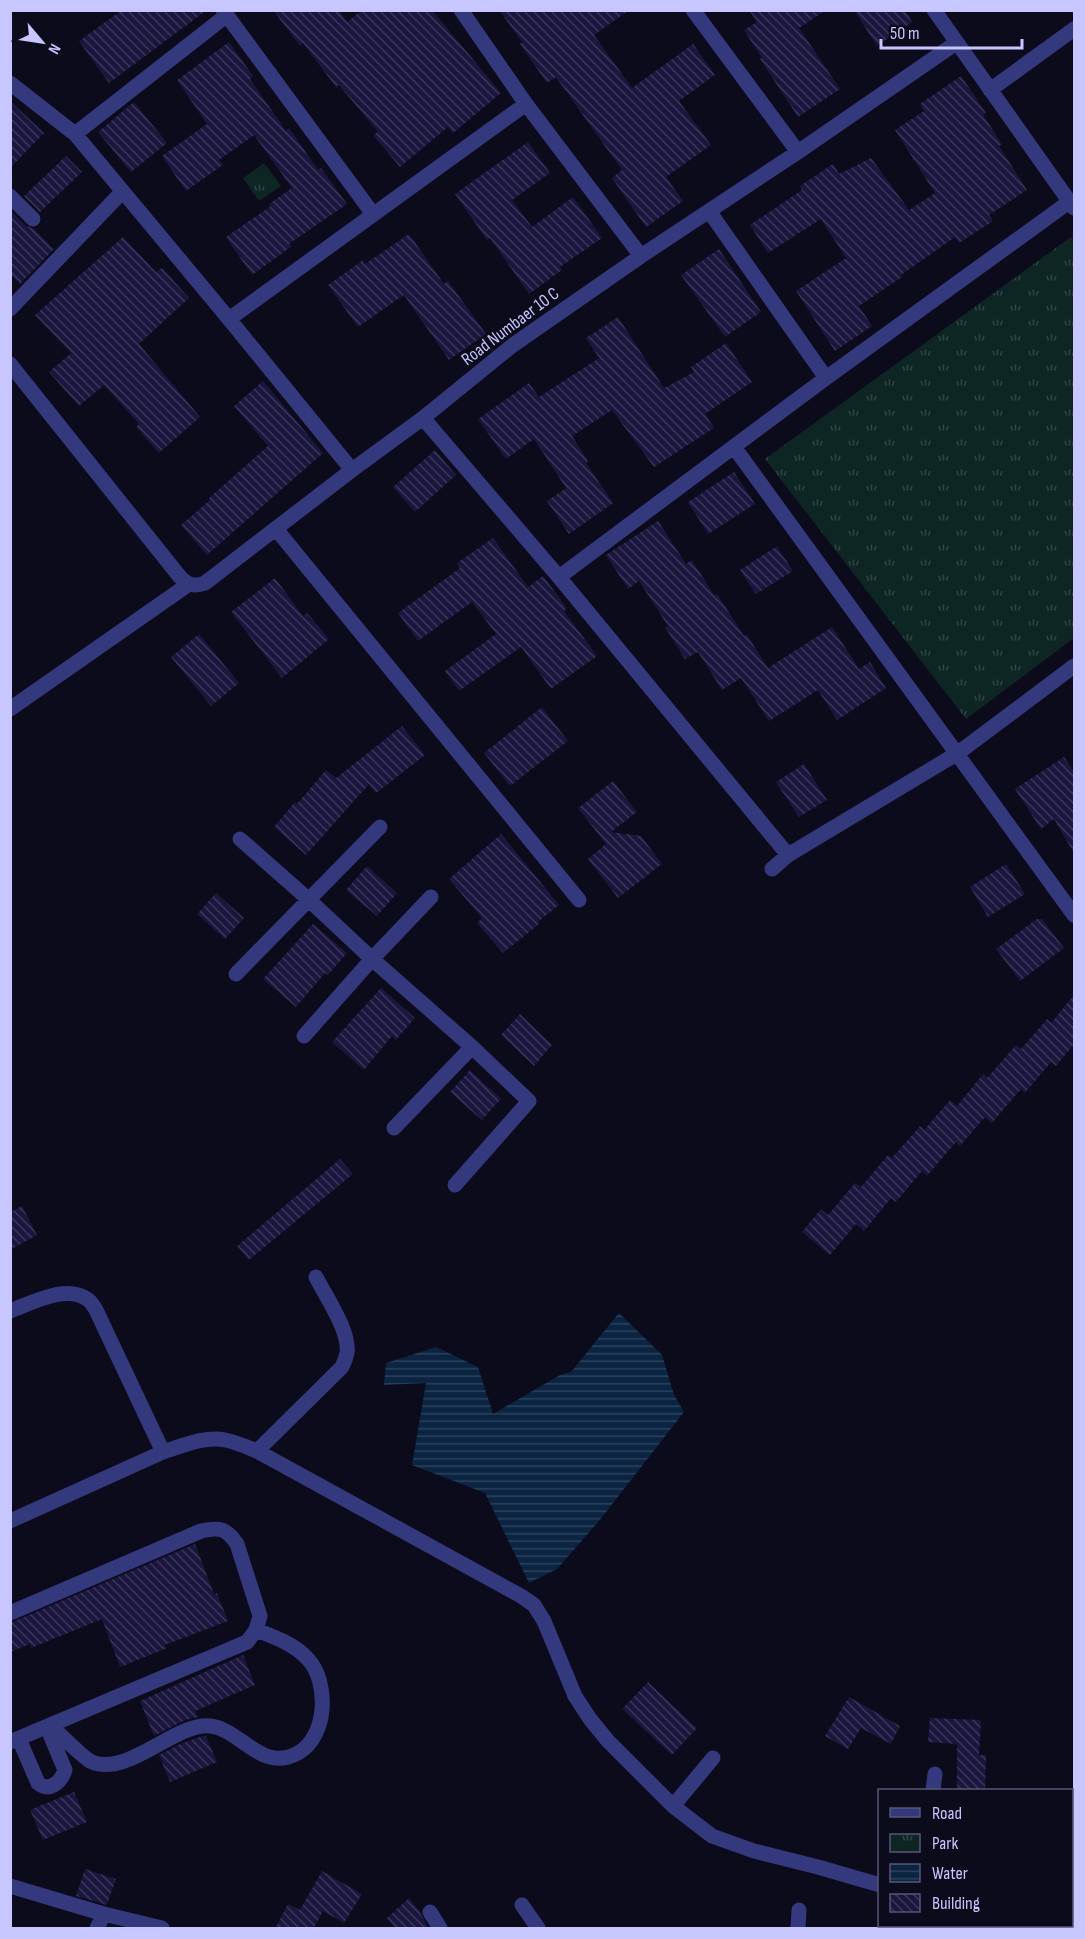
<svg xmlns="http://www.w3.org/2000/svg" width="1085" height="1939" viewBox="0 0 1085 1939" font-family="'Sofia Sans Condensed',sans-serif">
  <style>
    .park { fill: url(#park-tufts) }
    .water { fill: url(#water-rules) }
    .building { fill: url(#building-back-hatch) }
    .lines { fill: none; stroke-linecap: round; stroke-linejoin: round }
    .street { stroke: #34387d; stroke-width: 15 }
    .labels { text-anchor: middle; stroke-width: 5; stroke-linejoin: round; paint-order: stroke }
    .street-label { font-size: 18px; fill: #c7c6ff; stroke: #0c0b1c }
  </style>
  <defs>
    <pattern id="park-tufts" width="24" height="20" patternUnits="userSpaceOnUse" patternTransform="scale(1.5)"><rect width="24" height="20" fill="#0e2623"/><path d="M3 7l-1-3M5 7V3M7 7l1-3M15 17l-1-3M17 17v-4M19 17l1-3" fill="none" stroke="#304444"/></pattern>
    <pattern id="water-rules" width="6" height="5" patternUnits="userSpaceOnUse" patternTransform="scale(1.5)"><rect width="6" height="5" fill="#0a2441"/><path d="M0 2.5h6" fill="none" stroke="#2c425e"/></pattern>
    <pattern id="building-back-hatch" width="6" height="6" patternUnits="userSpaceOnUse" patternTransform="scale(1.5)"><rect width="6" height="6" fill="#1a163e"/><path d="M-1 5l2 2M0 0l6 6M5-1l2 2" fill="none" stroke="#3a365b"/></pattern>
  </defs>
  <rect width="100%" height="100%" fill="#0c0b1c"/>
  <!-- park -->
  <path class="park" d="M264,163L281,186L259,201L243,178Z
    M1071,237L1074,241V638L966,719L765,459Z"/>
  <!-- water -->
  <path class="water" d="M619,1313L662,1355L674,1395L684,1412L599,1521L557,1569L529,1583L485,1493L412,1465L426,1383L384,1385L386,1363L436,1347L478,1367L493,1414L560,1375L571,1372Z"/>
  <!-- building -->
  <path class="building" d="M122,10H207L109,83L79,41Z
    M273,10H339L347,22L362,10H432L501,93L453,133L448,127L400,167L373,135L378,132L339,85L336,87L303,43L300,46Z
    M499,10H629L594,35L632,88L693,44L715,75L679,101L711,145L666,177L683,201L646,227L612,178L622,170L556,77L547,83L520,44L522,42Z
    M749,10H826L799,28L840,89L798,117L760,59L762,58L744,30L757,22Z
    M854,10H905L912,22L877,46Z
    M229,42L253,76L250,79L286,131L289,128L318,170L321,168L347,204L289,244L291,247L252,275L226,237L271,206L269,204L292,188L254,135L219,160L223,165L186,191L162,156L207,124L177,80Z
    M961,76L986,113L983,115L1002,144L999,146L1027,190L989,215L993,221L959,243L955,237L901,275L902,277L859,306L872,326L835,351L796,291L846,258L821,219L768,253L750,225L802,190L800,186L833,164L839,174L871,158L909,210L935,193L895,130L924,111L920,104Z
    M10,101L44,133L10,168Z
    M134,102L167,143L131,172L98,132Z
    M528,142L550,173L512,200L532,227L573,197L602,238L560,267L562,270L529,294L490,238L487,240L455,194Z
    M66,156L82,172L40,212L24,196Z
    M10,210L26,226L33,228L54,249L20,284L10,274Z
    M409,234L444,284L448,281L486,334L449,360L404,295L358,327L328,285L363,260L365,264Z
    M123,237L156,272L162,268L189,298L139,344L200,417L159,453L136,427L139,424L104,385L79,406L49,372L71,353L35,315Z
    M719,249L761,312L725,337L681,275Z
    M618,317L664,388L694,372L691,367L726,343L752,382L705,414L714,428L654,467L612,410L572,436L588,461L586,463L613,503L569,534L547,501L566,488L534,439L506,459L478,419L529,383L539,397L599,358L586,338Z
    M263,381L323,453L207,555L181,525L210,500L209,498L268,446L234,406Z
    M435,450L456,475L415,512L393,487Z
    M734,472L755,504L708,534L688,502Z
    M658,521L686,564L692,560L714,595L717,594L744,636L747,635L768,668L832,627L859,669L870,662L886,688L837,720L818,690L769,721L741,678L722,690L698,652L685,659L665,627L668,626L639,581L628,589L606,555Z
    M493,538L528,587L543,576L567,608L564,611L597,656L551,689L521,647L459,691L445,671L496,634L472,602L418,641L398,613L460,568L457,563Z
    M777,546L793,571L756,594L740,570Z
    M275,578L303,616L307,613L329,639L282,678L231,612Z
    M199,634L239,683L211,706L171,657Z
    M542,707L568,741L510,786L484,753Z
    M402,726L425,755L376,793L369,784L306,855L274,827L295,802L297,804L326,770L336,778Z
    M1064,757L1074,772V853L1054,819L1041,829L1015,789Z
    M804,764L827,800L799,817L776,782Z
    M613,781L637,812L611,832L641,836L662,864L618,898L588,859L606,844L578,808Z
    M501,834L559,905L538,922L539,924L503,953L477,923L482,918L449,879Z
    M1006,864L1025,894L988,917L970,887Z
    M367,866L397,893L377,916L346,890Z
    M216,893L244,918L225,939L197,914Z
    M1037,919H1042L1064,948L1020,981L996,949Z
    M313,924L347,953L328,975L325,973L296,1007L263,979Z
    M381,988L415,1018L396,1040L392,1036L364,1070L332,1042Z
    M1074,995V1044L1056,1066L1051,1062L1025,1093L1021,1089L992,1123L985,1117L960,1146L956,1142L927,1176L922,1171L896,1202L891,1198L864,1231L856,1224L830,1255L802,1232L821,1209L828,1215L855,1183L861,1187L888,1155L892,1158L920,1126L924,1130L950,1100L957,1106L983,1074L987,1078L1016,1045L1021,1049L1047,1019L1051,1023Z
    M520,1014L552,1045L534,1066L501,1035Z
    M470,1070L501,1099L482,1120L450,1092Z
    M340,1159L353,1174L249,1260L237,1246Z
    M22,1206L37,1235L10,1250V1212Z
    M195,1544L214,1594L217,1593L228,1621L165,1645L167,1648L120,1667L102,1619L31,1648L30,1644L10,1652V1623Z
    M243,1655L255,1685L195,1711L198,1717L185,1720L154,1736L140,1701Z
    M648,1682L697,1728L672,1755L622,1709Z
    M849,1697L900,1726L891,1744L861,1728L848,1749L825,1736Z
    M930,1718L981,1720L979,1755H986L985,1791H957V1744L928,1742Z
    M203,1736H206L217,1762L170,1782L159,1755L180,1744Z
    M74,1792L87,1822L43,1840L30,1810Z
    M85,1869L116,1879L107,1905L76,1896Z
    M322,1871L362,1894L344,1923L323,1911L313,1929H275L288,1904L300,1910Z
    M409,1898L420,1912L429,1929H396L387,1918Z"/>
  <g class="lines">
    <!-- street -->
    <path class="street" d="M223,10L373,214
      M461,10L526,104L641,256
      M693,10L798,152
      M934,10L1074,208
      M10,83L75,134L229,319L352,470
      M990,90L1074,29
      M75,134L227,15
      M10,196L33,219
      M709,211L826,378
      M10,309L122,192
      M229,319L526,104
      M10,364L180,577C188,585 194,587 205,583L352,470L423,418L513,345L641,256L798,152L956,43
      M423,418L559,577L788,855
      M734,447L1074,915
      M276,529L579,900
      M559,577L826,378L1069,202
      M10,709L189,584
      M240,839L308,899L372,959L472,1047L529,1101L455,1185
      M772,869L788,855L958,753L1074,666
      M236,974L380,827
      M304,1036L372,959L431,897
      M394,1128L472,1047
      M10,1311C32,1303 66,1284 87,1299C91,1301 94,1307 96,1310L163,1452
      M257,1451L342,1367C344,1363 346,1358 347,1353C350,1331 326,1297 316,1277
      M10,1521L163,1452C182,1446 204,1436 225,1440C236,1442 247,1447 257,1451L521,1596L534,1605L544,1621L575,1696L590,1719L608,1741L673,1806L712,1836L754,1851L818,1867L880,1885
      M10,1613L201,1531C220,1527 226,1528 237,1544L260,1616L256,1630L247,1642L10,1742
      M50,1725C59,1733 83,1758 92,1762C125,1776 169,1730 202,1726C239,1722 258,1775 298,1753C328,1736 329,1682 308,1659C294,1644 275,1637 256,1630
      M19,1739L38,1783C49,1793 61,1782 65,1770L47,1727
      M933,1790L935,1774
      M673,1806L713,1758
      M10,1886L104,1914L162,1928
      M1072,1892L1074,1891
      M522,1905L538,1928
      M430,1912L440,1928
      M97,1928L104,1914
      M798,1928L799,1910"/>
  </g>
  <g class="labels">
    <!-- street labels -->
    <g class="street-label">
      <text transform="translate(510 326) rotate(-37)" y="6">Road Numbaer 10 C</text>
    </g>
  </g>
  <!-- border -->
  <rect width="1085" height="1939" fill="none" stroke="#c7c6ff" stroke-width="24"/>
  <!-- legend -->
  <rect x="878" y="1789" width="195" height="138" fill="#0c0b1c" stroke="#575677" stroke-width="1.5"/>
  <rect x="890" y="1808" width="30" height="9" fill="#34387d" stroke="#575677" stroke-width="1.5"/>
  <text x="932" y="1819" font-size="18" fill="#c7c6ff">Road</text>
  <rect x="890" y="1834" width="30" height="18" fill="url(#park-tufts)" stroke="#575677" stroke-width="1.5"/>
  <text x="932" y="1849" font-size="18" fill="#c7c6ff">Park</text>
  <rect x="890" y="1864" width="30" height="18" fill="url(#water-rules)" stroke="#575677" stroke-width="1.5"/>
  <text x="932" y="1879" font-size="18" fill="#c7c6ff">Water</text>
  <rect x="890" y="1894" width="30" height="18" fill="url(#building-back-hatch)" stroke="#575677" stroke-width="1.5"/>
  <text x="932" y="1909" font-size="18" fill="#c7c6ff">Building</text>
  <!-- north arrow -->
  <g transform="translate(42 42) rotate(119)" stroke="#0c0b1c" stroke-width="4.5" paint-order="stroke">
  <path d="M0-4.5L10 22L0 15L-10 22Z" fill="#c7c6ff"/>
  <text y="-9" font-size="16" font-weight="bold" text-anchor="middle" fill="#c7c6ff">N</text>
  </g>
  <!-- scale -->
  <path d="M881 39v9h141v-9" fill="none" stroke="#c7c6ff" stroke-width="3"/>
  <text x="890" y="39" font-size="18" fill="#c7c6ff" stroke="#0c0b1c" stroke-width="4.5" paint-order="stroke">50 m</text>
</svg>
